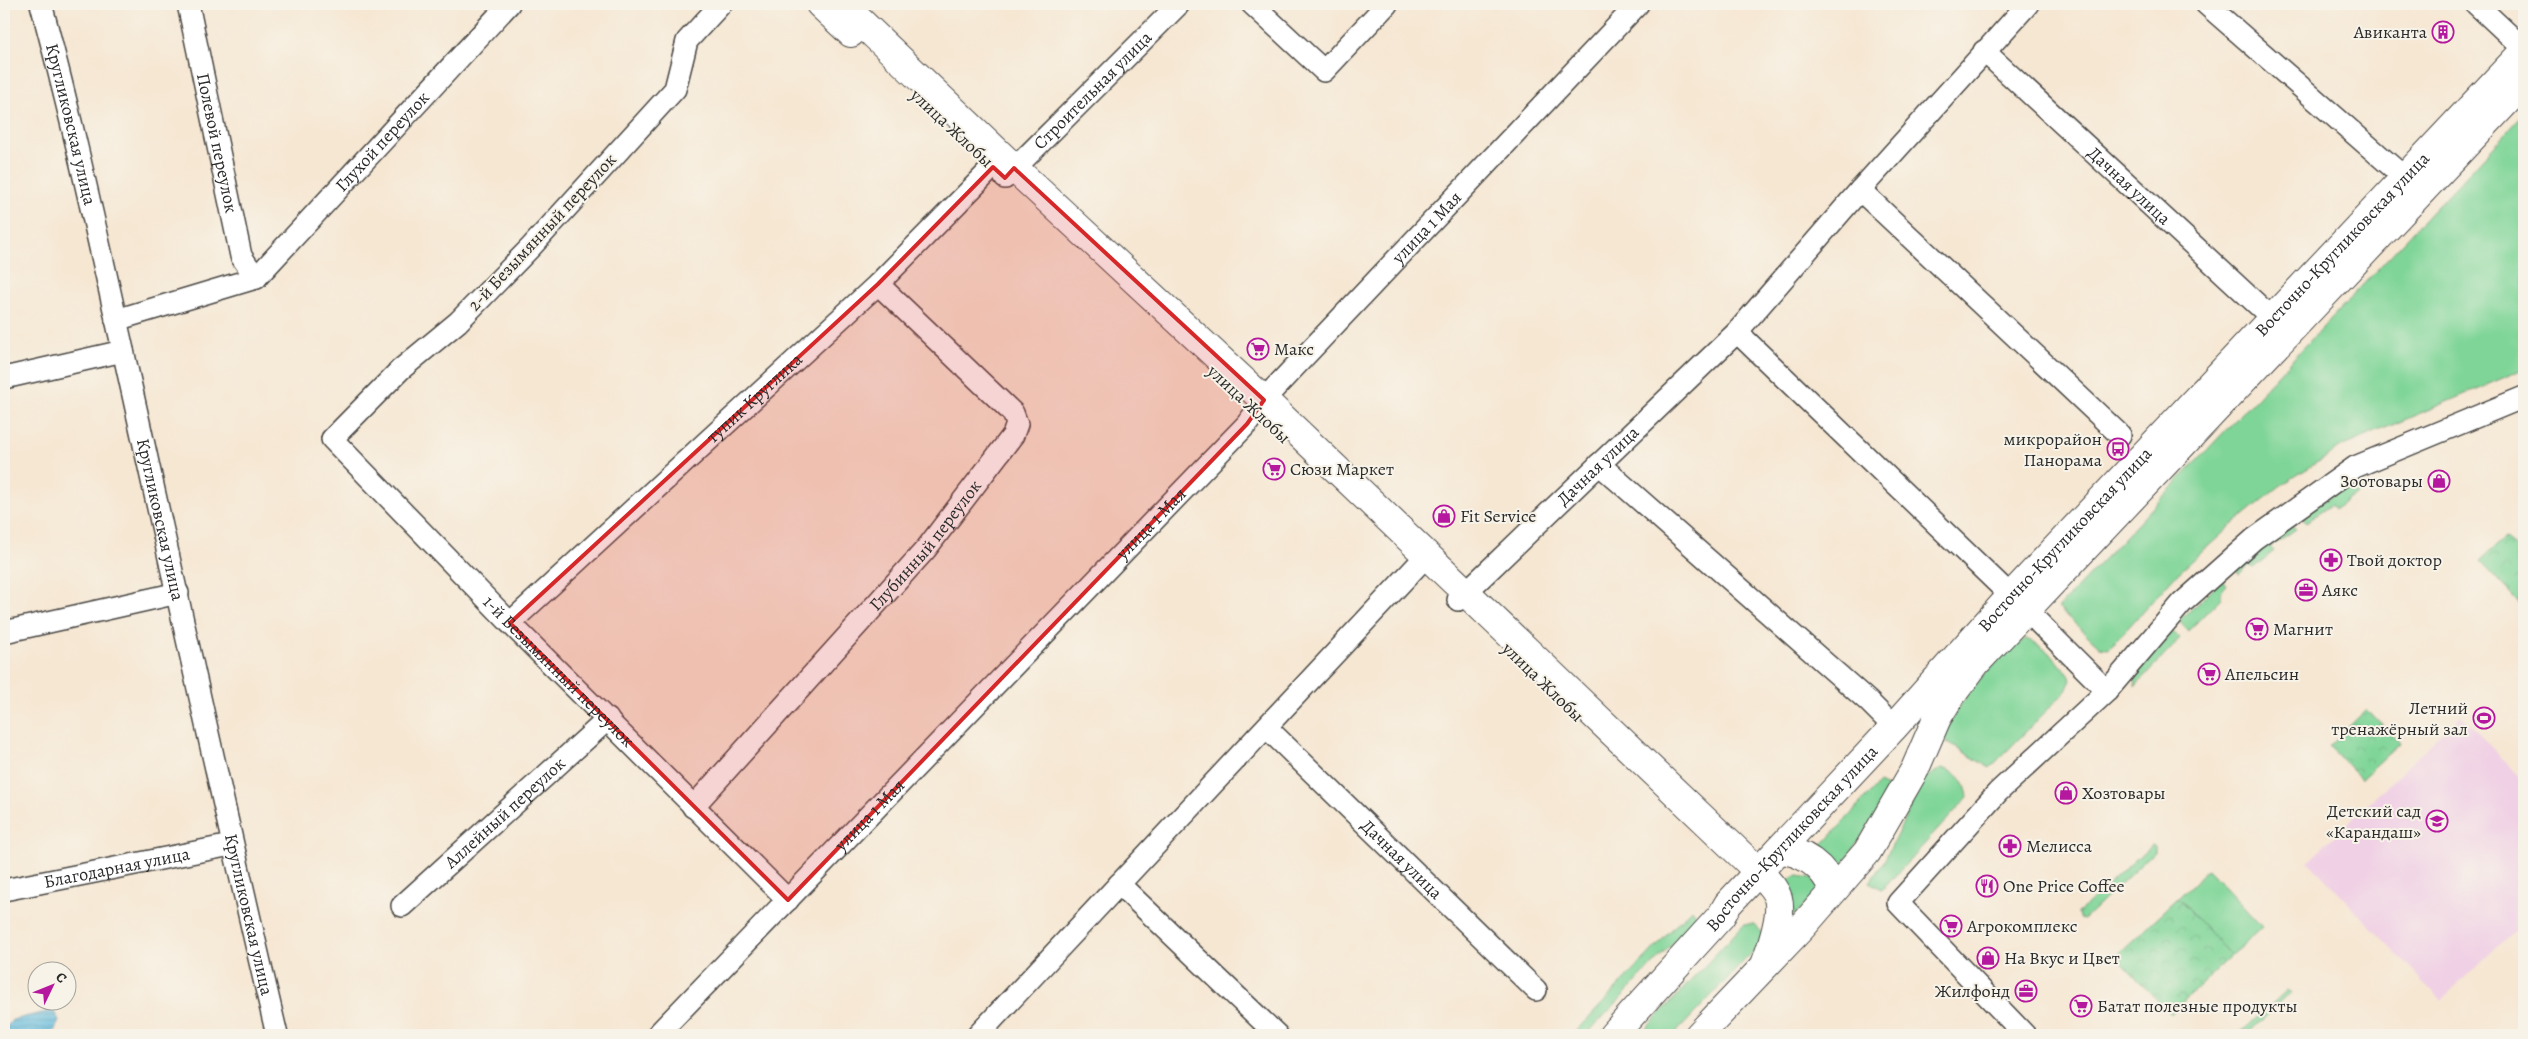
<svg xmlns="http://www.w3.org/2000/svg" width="2528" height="1039" viewBox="0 0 2528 1039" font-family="Alegreya,serif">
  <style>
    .built { fill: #f0d0e5 }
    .green { fill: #7fd598; stroke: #558062 }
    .park { fill: url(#park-crowns); stroke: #558062 }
    .water { fill: url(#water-rules); stroke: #467385 }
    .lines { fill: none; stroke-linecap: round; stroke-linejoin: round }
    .minor-casing { stroke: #494744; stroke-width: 24 }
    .secondary-casing { stroke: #494744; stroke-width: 30 }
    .minor { stroke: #fff; stroke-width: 21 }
    .secondary { stroke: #fff; stroke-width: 28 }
    .marked { fill: #d62828; fill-opacity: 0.2; stroke: #d62828; stroke-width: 4; stroke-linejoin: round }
    .labels { text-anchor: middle; stroke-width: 4; stroke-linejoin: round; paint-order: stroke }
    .poi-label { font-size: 18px; fill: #2b2b2b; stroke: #f7f3e8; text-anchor: start }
    .street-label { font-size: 18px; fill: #2b2b2b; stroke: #f7f3e8 }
  </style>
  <defs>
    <pattern id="park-crowns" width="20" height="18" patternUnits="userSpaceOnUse" patternTransform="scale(1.25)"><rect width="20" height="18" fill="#7fd598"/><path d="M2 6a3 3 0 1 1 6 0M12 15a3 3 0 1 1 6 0" fill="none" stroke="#6eb783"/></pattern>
    <pattern id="water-rules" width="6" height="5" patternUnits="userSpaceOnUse" patternTransform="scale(1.25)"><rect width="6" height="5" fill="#61bbdf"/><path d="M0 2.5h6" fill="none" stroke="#5098b5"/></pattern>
  </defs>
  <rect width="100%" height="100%" fill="#f7f3e8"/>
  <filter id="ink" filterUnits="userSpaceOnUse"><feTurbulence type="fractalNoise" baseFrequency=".02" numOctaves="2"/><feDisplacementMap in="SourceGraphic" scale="10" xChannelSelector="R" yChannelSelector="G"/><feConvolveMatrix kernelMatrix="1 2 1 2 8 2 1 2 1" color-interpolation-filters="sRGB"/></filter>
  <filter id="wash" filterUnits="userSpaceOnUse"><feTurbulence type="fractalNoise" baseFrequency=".0096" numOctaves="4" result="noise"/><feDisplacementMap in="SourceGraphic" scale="20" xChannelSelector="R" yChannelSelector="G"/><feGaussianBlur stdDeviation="1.12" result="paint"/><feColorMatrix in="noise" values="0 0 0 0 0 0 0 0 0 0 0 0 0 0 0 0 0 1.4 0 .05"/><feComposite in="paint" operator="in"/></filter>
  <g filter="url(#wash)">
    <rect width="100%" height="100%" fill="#f6e7d3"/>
    <!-- built -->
    <path class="built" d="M2461,715L2524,782V921L2441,1000L2308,861Z"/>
    <!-- green -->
    <path class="green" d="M2524,114V369L2343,446L2280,486L2231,526L2174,577L2116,641L2108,648L2100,647L2058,608Z
      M2356,486L2363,489L2334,510L2331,505L2306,522L2301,515L2341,489Z
      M2290,523L2296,529L2270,547L2274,551L2253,568L2249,565L2239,574L2234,569Z
      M2223,579L2227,585L2221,591V598L2188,631L2179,621Z
      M2172,631L2180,639L2135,687L2136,675Z
      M2026,639C2045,646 2061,662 2071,680L2066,691L1990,768L1942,739C1954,707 1995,654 2026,639Z
      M1942,768C1959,773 1965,780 1968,797L1882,890L1870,882L1884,861L1925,778Z
      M1879,783L1887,787L1873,820L1840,868L1832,869L1821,859V847Z
      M2151,845L2154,846V852L2084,919L2079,918L2078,913Z
      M2208,869L2262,927L2231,956L2178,898Z
      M1798,876L1812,878L1820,889L1794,916L1791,912L1785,884L1789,879Z
      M1691,909L1696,914L1694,921L1586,1035H1573Z
      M1744,924H1754L1763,933V941L1674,1035H1640Z
      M2287,990L2291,993L2246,1035H2238Z"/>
    <!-- park -->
    <path class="park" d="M2505,538L2524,559V608L2480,561Z
      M2367,709L2400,743L2361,779L2329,746Z
      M2178,898L2231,956L2170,1014L2116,956Z"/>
    <!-- water -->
    <path class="water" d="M50,1011L54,1012L59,1020L53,1035H6L4,1031L12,1020Z"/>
  </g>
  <g filter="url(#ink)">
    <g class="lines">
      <!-- minor casing -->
      <g class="minor-casing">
        <g id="minor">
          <path id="s1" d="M41,4C72,118 97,235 123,350C174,579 223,807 277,1035"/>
          <path id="s2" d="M188,4L241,256L256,278"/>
          <path id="s3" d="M721,4L687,41L675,89L531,247L458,322L400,370L332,439L510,623L788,900"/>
          <path d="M1252,4L1324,71L1387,4"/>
          <path d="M2206,4L2406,179"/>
          <path d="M2476,4L2524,49"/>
          <path id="s4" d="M1984,51L2273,319"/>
          <path id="s5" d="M1005,178L1179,4"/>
          <path d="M1860,190L2120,435"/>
          <path id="s6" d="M256,278L509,4"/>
          <path d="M116,320L256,278"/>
          <path d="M1737,332L2011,596"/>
          <path d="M4,378L123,351"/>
          <path d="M1599,464L1868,701L1894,727"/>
          <path id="s7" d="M1458,600L1737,332L1860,190L2028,4"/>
          <path d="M2026,610L2107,691"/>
          <path id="s8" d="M510,623L878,284L993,167"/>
          <path d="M4,632L178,593"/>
          <path id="s9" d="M1267,728L1536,990"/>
          <path id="s10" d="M693,807L926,549L1013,435L1017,424L1013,413L878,284"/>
          <path d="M1119,884L1277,1035"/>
          <path id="s11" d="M4,890L231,845"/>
          <path id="s12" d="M402,906L608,719"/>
          <path id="s13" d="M657,1035L1247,424L1269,394L1638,4"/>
          <path d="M978,1035L1427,555"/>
          <path d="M2025,1035L1898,903L1998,792L2107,691L2182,603L2254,539L2355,467L2524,397"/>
        </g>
      </g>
      <!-- secondary casing -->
      <g class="secondary-casing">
        <g id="secondary">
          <path d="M820,4L851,33"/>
          <path d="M842,4L1014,168L1264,400L1759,872C1766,880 1775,888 1778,898C1783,916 1771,947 1765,965"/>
          <path d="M1779,850C1803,851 1825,867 1833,890"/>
          <path id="s14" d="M1613,1035L1721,916L1728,904L1894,727L2011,596L2524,51"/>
          <path d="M1699,1035L1802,927L1867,852L1915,769L1937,718L1950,697L1976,663L2524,83"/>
        </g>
      </g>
      <!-- minor -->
      <use href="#minor" class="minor"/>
      <!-- secondary -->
      <use href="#secondary" class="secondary"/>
    </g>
  </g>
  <!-- marked area -->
  <path class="marked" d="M993,167L1005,178L1014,168L1264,400L1247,424L788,900L510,623L878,284Z"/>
  <!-- icons -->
  <defs>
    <g id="building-ring" transform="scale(1.125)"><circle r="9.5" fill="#f7f3e8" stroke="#b5179e" stroke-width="1.5"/><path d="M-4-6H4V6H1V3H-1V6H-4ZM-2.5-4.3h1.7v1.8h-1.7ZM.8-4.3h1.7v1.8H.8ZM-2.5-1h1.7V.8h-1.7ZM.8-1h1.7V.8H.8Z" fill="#b5179e"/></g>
    <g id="supermarket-ring" transform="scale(1.125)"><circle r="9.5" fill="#f7f3e8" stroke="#b5179e" stroke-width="1.5"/><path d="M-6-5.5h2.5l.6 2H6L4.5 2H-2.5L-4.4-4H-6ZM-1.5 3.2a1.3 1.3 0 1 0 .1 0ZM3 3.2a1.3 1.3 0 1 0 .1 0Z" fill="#b5179e"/></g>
    <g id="bus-ring" transform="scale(1.125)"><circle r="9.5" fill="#f7f3e8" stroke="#b5179e" stroke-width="1.5"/><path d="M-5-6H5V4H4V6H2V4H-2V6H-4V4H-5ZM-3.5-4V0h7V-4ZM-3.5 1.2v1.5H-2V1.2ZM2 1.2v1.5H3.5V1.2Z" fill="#b5179e"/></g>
    <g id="shop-ring" transform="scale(1.125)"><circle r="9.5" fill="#f7f3e8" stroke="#b5179e" stroke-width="1.5"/><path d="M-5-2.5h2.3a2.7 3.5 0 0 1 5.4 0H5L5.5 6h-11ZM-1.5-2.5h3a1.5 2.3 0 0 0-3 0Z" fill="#b5179e"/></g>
    <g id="pharmacy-ring" transform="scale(1.125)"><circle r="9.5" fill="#f7f3e8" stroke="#b5179e" stroke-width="1.5"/><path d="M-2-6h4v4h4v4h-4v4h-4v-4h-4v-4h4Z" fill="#b5179e"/></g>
    <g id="office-ring" transform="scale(1.125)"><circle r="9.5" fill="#f7f3e8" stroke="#b5179e" stroke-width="1.5"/><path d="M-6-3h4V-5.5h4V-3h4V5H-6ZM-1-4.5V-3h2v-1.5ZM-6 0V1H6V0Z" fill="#b5179e"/></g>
    <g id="stadium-ring" transform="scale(1.125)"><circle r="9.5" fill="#f7f3e8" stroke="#b5179e" stroke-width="1.5"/><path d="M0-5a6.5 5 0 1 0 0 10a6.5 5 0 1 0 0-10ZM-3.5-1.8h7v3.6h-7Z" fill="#b5179e"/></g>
    <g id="school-ring" transform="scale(1.125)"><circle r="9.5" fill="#f7f3e8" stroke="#b5179e" stroke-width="1.5"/><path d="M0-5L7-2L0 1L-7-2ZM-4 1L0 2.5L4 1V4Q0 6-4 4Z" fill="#b5179e"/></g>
    <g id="restaurant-ring" transform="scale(1.125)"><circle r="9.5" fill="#f7f3e8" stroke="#b5179e" stroke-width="1.5"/><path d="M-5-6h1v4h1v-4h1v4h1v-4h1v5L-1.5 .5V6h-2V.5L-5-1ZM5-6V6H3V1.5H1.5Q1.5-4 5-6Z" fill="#b5179e"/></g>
  </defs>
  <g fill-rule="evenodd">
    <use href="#building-ring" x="2443" y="32"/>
    <use href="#supermarket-ring" x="1258" y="349"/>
    <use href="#bus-ring" x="2118" y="449"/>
    <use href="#supermarket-ring" x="1274" y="469"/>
    <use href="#shop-ring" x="2439" y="481"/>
    <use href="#shop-ring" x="1444" y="516"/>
    <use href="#pharmacy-ring" x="2331" y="560"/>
    <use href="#office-ring" x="2306" y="590"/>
    <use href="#supermarket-ring" x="2257" y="629"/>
    <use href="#supermarket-ring" x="2209" y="674"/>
    <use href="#stadium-ring" x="2484" y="718"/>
    <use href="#shop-ring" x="2066" y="793"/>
    <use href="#school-ring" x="2437" y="821"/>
    <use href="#pharmacy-ring" x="2010" y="846"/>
    <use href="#restaurant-ring" x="1987" y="886"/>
    <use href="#supermarket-ring" x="1951" y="926"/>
    <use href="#shop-ring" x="1988" y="958"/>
    <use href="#office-ring" x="2026" y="991"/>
    <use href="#supermarket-ring" x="2081" y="1006"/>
  </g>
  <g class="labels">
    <!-- poi labels -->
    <g class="poi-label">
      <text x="2427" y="38" text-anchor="end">Авиканта</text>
      <text x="1274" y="355">Макс</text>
      <text x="2102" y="445" text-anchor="end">микрорайон<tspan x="2102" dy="21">Панорама</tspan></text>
      <text x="1290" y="475">Сюзи Маркет</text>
      <text x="2423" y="487" text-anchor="end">Зоотовары</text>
      <text x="1460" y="522">Fit Service</text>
      <text x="2347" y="566">Твой доктор</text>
      <text x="2322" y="596">Аякс</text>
      <text x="2273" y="635">Магнит</text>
      <text x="2225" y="680">Апельсин</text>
      <text x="2468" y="714" text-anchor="end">Летний<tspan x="2468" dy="21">тренажёрный зал</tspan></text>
      <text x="2082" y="799">Хозтовары</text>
      <text x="2421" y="817" text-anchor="end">Детский сад<tspan x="2421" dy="21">«Карандаш»</tspan></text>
      <text x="2026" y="852">Мелисса</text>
      <text x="2003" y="892">One Price Coffee</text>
      <text x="1967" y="932">Агрокомплекс</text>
      <text x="2004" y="964">На Вкус и Цвет</text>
      <text x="2010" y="997" text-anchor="end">Жилфонд</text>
      <text x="2097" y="1012">Батат полезные продукты</text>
    </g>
    <!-- street labels -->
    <g class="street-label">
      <text dy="6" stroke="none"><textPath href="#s5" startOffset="124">Строительная улица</textPath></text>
      <text dy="6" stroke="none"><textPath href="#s1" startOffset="124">Кругликовская улица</textPath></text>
      <text transform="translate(952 128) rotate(43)" y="6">улица Жлобы</text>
      <text dy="6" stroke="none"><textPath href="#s6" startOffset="186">Глухой переулок</textPath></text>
      <text dy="6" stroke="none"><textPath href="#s2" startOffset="142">Полевой переулок</textPath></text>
      <text dy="6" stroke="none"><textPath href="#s4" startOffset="198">Дачная улица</textPath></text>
      <text dy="6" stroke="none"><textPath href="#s13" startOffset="1116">улица 1 Мая</textPath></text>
      <text transform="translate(542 232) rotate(-47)" y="6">2-й Безымянный переулок</text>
      <text dy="6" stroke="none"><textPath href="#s14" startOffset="1076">Восточно-Кругликовская улица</textPath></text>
      <text dy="6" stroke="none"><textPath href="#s8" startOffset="332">тупик Круглика</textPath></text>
      <text transform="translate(1249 404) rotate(43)" y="6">улица Жлобы</text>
      <text dy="6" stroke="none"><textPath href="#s7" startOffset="194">Дачная улица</textPath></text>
      <text dy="6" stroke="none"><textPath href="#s1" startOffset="529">Кругликовская улица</textPath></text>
      <text dy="6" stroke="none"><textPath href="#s13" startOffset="711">улица 1 Мая</textPath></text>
      <text dy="6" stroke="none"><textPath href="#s14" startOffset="671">Восточно-Кругликовская улица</textPath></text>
      <text dy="6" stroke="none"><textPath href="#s10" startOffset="350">Глубинный переулок</textPath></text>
      <text dy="6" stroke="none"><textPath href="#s3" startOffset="915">1-й Безымянный переулок</textPath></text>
      <text transform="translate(1543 682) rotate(44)" y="6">улица Жлобы</text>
      <text dy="6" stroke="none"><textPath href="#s12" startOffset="139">Аллейный переулок</textPath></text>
      <text dy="6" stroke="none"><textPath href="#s13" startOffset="306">улица 1 Мая</textPath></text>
      <text dy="6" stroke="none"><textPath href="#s14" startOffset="266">Восточно-Кругликовская улица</textPath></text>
      <text dy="6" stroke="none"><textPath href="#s9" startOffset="188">Дачная улица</textPath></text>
      <text dy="6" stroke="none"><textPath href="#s11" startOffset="115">Благодарная улица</textPath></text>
      <text dy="6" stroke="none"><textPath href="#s1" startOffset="934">Кругликовская улица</textPath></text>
    </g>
  </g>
  <!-- margin -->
  <rect width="2528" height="1039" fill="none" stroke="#f7f3e8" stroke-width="20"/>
  <!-- north arrow -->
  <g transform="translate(52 986) rotate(47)"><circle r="24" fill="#f7f3e8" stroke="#a5a39c"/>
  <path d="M0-4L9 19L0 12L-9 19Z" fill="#b5179e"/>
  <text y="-8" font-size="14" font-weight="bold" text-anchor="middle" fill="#2b2b2b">С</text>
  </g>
</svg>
